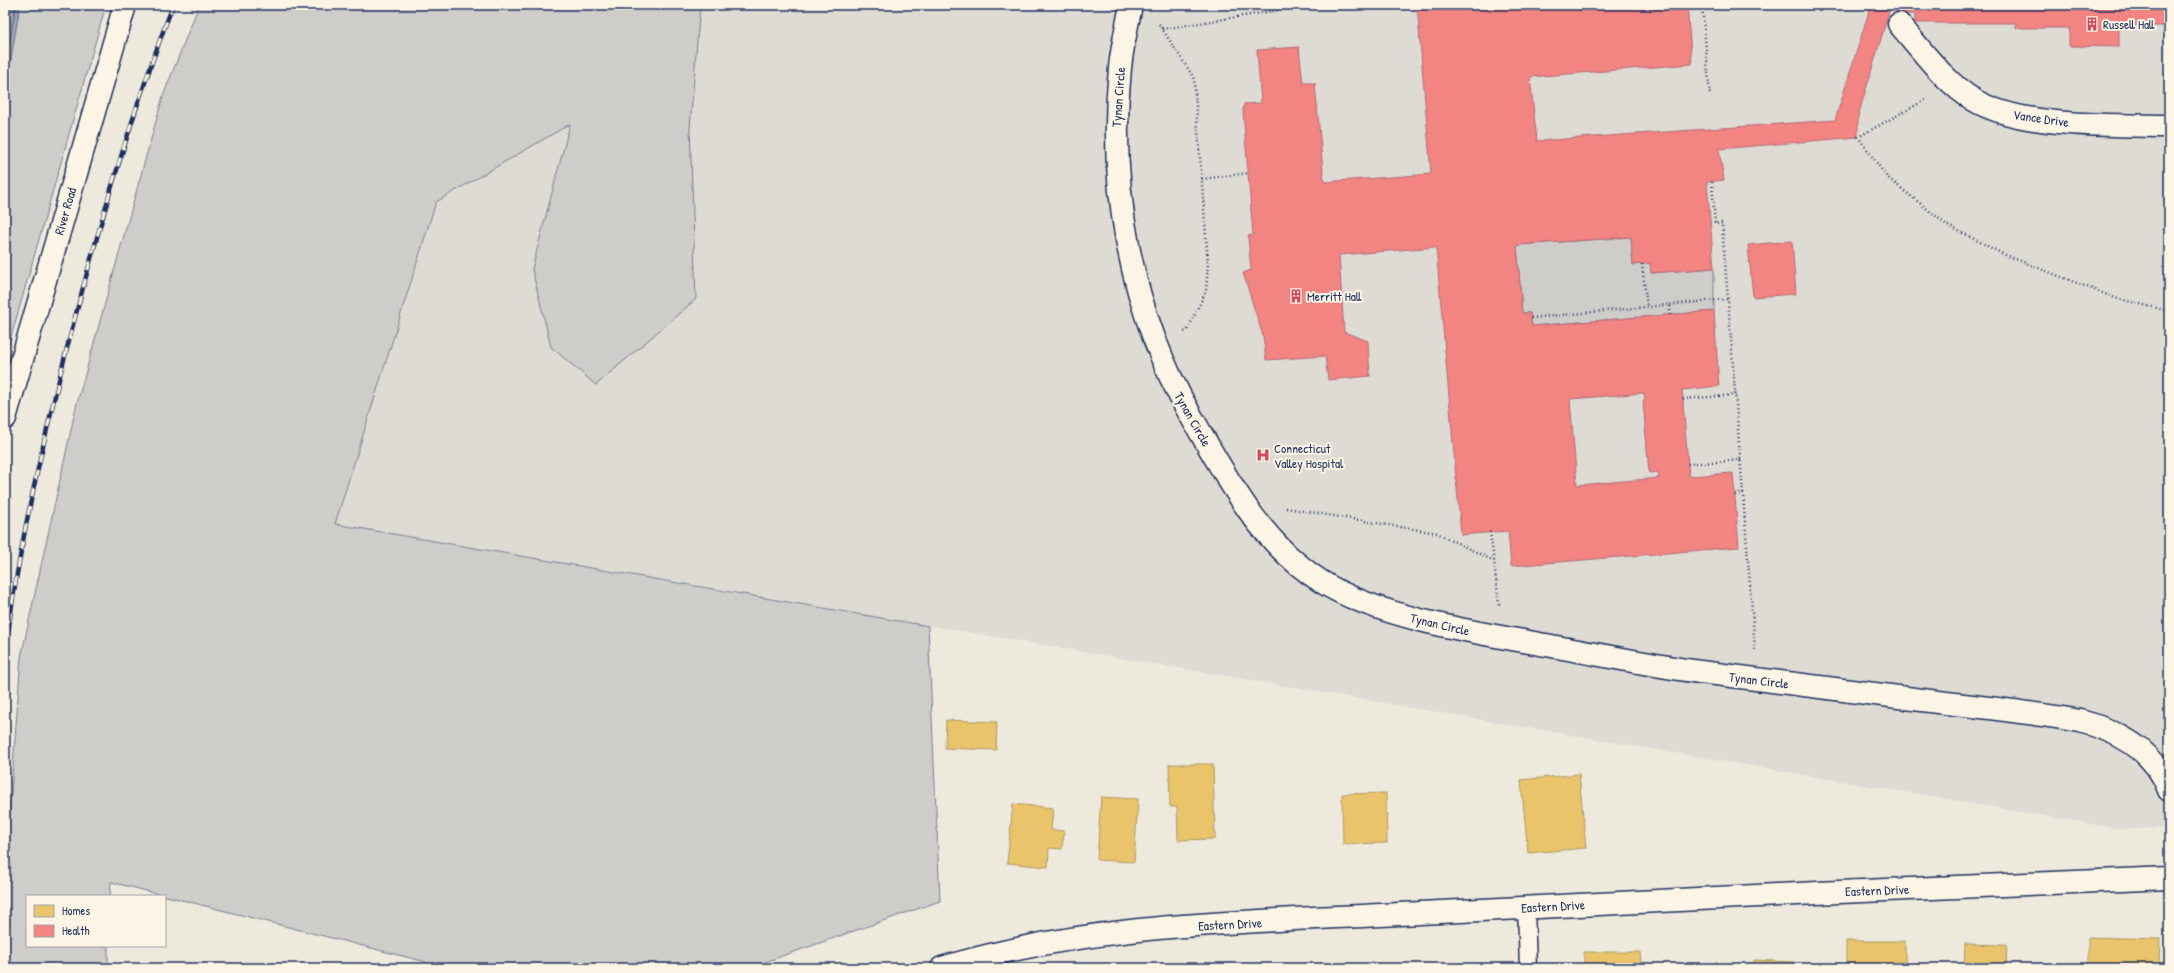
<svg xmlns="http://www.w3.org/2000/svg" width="2174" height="973" viewBox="0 0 2174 973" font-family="'Patrick Hand',sans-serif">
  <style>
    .built { fill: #dedbd4 }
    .green { fill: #cfcdca; stroke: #757e94 }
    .water { fill: #a2a7af; stroke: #6c778f }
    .homes { fill: #e9c46a; stroke: #ab9766 }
    .health { fill: #f28482; stroke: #b26a77; fill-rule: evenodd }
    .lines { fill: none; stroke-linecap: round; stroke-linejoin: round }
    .shore { stroke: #515f7e; stroke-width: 1 }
    .service-casing { stroke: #1b2f5e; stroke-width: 19 }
    .minor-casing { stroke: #1b2f5e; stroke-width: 25 }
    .path { stroke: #1b2f5e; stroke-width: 2.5; stroke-dasharray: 1 3; stroke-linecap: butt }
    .service { stroke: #fcf5e5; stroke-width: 16 }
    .minor { stroke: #fcf5e5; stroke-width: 22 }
    .rail-casing { stroke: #1b2f5e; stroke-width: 4.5 }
    .rail { stroke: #fcf5e5; stroke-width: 3; stroke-dasharray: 9; stroke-linecap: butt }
    .labels { text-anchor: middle; stroke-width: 4; stroke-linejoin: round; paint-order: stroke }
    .poi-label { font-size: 13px; fill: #1b2f5e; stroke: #fcf5e5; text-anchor: start }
    .street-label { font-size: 13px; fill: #1b2f5e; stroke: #fcf5e5 }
  </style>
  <rect width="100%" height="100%" fill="#eee9dd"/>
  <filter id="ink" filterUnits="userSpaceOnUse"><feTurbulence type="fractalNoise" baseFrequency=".025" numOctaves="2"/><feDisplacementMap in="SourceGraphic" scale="8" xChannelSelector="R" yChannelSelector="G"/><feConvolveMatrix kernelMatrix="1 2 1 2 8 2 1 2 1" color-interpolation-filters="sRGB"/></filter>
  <g filter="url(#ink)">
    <!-- built -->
    <path class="built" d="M700,5H2169V828L2121,829L335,524L436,202L570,124L532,269L690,127Z"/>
    <!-- green -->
    <path class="green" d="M20,5H106L5,358V93Z
      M199,5H700L690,127L696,299L596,385L551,347L532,269L570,124L436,202L335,524L928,626L940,901L748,968H428L426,962L111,882L110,896H27V946H108V968H5V873L21,657L76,407L163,96Z
      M1631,237L1633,265L1650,263L1652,273L1714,268V311L1532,326L1530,313H1522L1517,245Z"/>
    <!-- water -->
    <path class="water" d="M5,5H20L5,93Z"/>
    <!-- homes -->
    <path class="homes" d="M946,720L997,722L996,750L945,748Z
      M1169,764H1213L1215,839L1178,840L1177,807H1170Z
      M1579,774L1586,848L1528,853L1521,780Z
      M1386,793L1387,843L1343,844L1342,794Z
      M1101,797L1138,799L1134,862L1097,860Z
      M1013,804L1053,808L1051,830L1064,831L1062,849L1049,848L1048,867L1007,863Z
      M2088,937L2160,939L2159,968H2088Z
      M1846,941H1905V968H1846Z
      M1965,944L2007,945L2006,968H1964Z
      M1584,952H1640L1641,968H1584Z
      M1754,960L1794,962L1793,968H1753Z"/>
    <!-- health -->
    <path class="health" d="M1417,5H1687L1692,64L1530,77L1537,141L1835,120L1871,5H1891L1858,116V137L1719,149L1724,180L1707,182L1714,268L1651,273L1650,263L1633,265L1631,237L1517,245L1522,313H1530L1532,326L1714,311L1719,386L1682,390L1689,476L1733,473L1739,547L1511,566L1508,531L1461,535L1436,247L1339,255L1344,332L1368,341L1370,376L1328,380L1325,356L1266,360L1263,336L1243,273L1251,270L1248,236L1253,235L1243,111L1244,104L1261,103L1257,50L1299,47L1303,83H1315L1324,182L1431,174ZM1644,393L1645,401H1643L1649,473L1658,472L1659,478L1577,485L1570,399Z
      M1896,5H2169V26H2119V47L2069,46V28H2016V23H1915V14H1896Z
      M1792,241L1796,294L1753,297L1748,245Z"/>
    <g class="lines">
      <!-- shore -->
      <path class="shore" d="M5,69L16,5"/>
      <!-- service casing -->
      <g class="service-casing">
        <path id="service" d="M1526,907L1528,968"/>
      </g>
      <!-- minor casing -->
      <g class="minor-casing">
        <path id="minor" d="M1131,5C1127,26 1122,47 1120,68C1108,188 1131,312 1191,416C1227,478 1260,543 1322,582C1379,618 1479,633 1546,645C1597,654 1648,665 1700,672C1782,683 1864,693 1946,703C1991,708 2036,713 2080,721C2118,731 2155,750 2169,790
          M1899,24C1921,49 1945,83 1974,100C2020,128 2115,125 2169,126
          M5,418L125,5
          M942,968C1096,921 1260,922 1420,913C1670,899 1919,888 2169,878"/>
      </g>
      <!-- path -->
      <path class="path" d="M1702,5L1710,95
        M1159,24L1194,78L1208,263L1206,291L1187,331L1184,332
        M1162,29L1280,10
        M1925,100L1858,137L1887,177L1947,225L2003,254L2115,298L2169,311
        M1202,179L1249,173
        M1712,182L1715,224L1722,223L1755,650
        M1642,264L1647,307
        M1670,315V305
        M1531,318L1728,299
        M1683,399L1736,395
        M1688,464L1741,460
        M1735,495L1743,493
        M1286,508L1437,533L1494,561L1499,605
        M1490,532L1494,560"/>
      <!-- service -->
      <use href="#service" class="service"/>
      <!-- minor -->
      <use href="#minor" class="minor"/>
      <!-- rail casing -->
      <g class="rail-casing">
        <path id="rail" d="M5,657C17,553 41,450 67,348C97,232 130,117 173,5"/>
      </g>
      <!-- rail -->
      <use href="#rail" class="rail"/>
    </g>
  </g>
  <!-- icons -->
  <defs>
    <g id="building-bare" transform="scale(1.08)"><path d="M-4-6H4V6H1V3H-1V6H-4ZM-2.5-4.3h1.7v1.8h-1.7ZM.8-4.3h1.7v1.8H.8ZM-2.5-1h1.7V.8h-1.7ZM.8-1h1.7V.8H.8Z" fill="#d1495b" stroke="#fcf5e5" stroke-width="2.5" paint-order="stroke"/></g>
    <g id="hospital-bare" transform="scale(1.08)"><path d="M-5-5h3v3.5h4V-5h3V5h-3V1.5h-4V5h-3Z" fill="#d1495b" stroke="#fcf5e5" stroke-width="2.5" paint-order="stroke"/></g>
  </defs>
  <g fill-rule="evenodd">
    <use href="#building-bare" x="2092" y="24"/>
    <use href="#building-bare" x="1296" y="296"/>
    <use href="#hospital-bare" x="1263" y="455"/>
  </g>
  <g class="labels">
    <!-- poi labels -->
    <g class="poi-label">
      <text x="2103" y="29">Russell Hall</text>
      <text x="1307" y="301">Merritt Hall</text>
      <text x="1274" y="453">Connecticut<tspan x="1274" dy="15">Valley Hospital</tspan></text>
    </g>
    <!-- street labels -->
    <g class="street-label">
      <text transform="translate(1118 97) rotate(-86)" y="5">Tynan Circle</text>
      <text transform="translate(2041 118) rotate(8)" y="5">Vance Drive</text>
      <text transform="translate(65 211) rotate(-74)" y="5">River Road</text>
      <text transform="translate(1193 419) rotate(60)" y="5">Tynan Circle</text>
      <text transform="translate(1440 624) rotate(13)" y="5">Tynan Circle</text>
      <text transform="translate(1759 680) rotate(7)" y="5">Tynan Circle</text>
      <text transform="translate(1877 890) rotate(-2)" y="5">Eastern Drive</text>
      <text transform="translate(1553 906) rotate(-3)" y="5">Eastern Drive</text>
      <text transform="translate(1230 924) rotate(-3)" y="5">Eastern Drive</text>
    </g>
  </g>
  <!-- margin -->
  <rect width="2174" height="973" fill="none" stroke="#fcf5e5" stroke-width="20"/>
  <rect x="10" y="10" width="2154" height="953" fill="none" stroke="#1b2f5e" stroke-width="1.5" filter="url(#ink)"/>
  <!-- legend -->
  <rect x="26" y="895" width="140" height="52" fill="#fcf5e5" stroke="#a2a6af"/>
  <rect x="34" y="905" width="20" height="12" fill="#e9c46a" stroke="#a2a6af"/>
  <text x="62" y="915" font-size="12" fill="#1b2f5e">Homes</text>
  <rect x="34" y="925" width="20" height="12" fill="#f28482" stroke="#a2a6af"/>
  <text x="62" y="935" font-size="12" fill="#1b2f5e">Health</text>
</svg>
